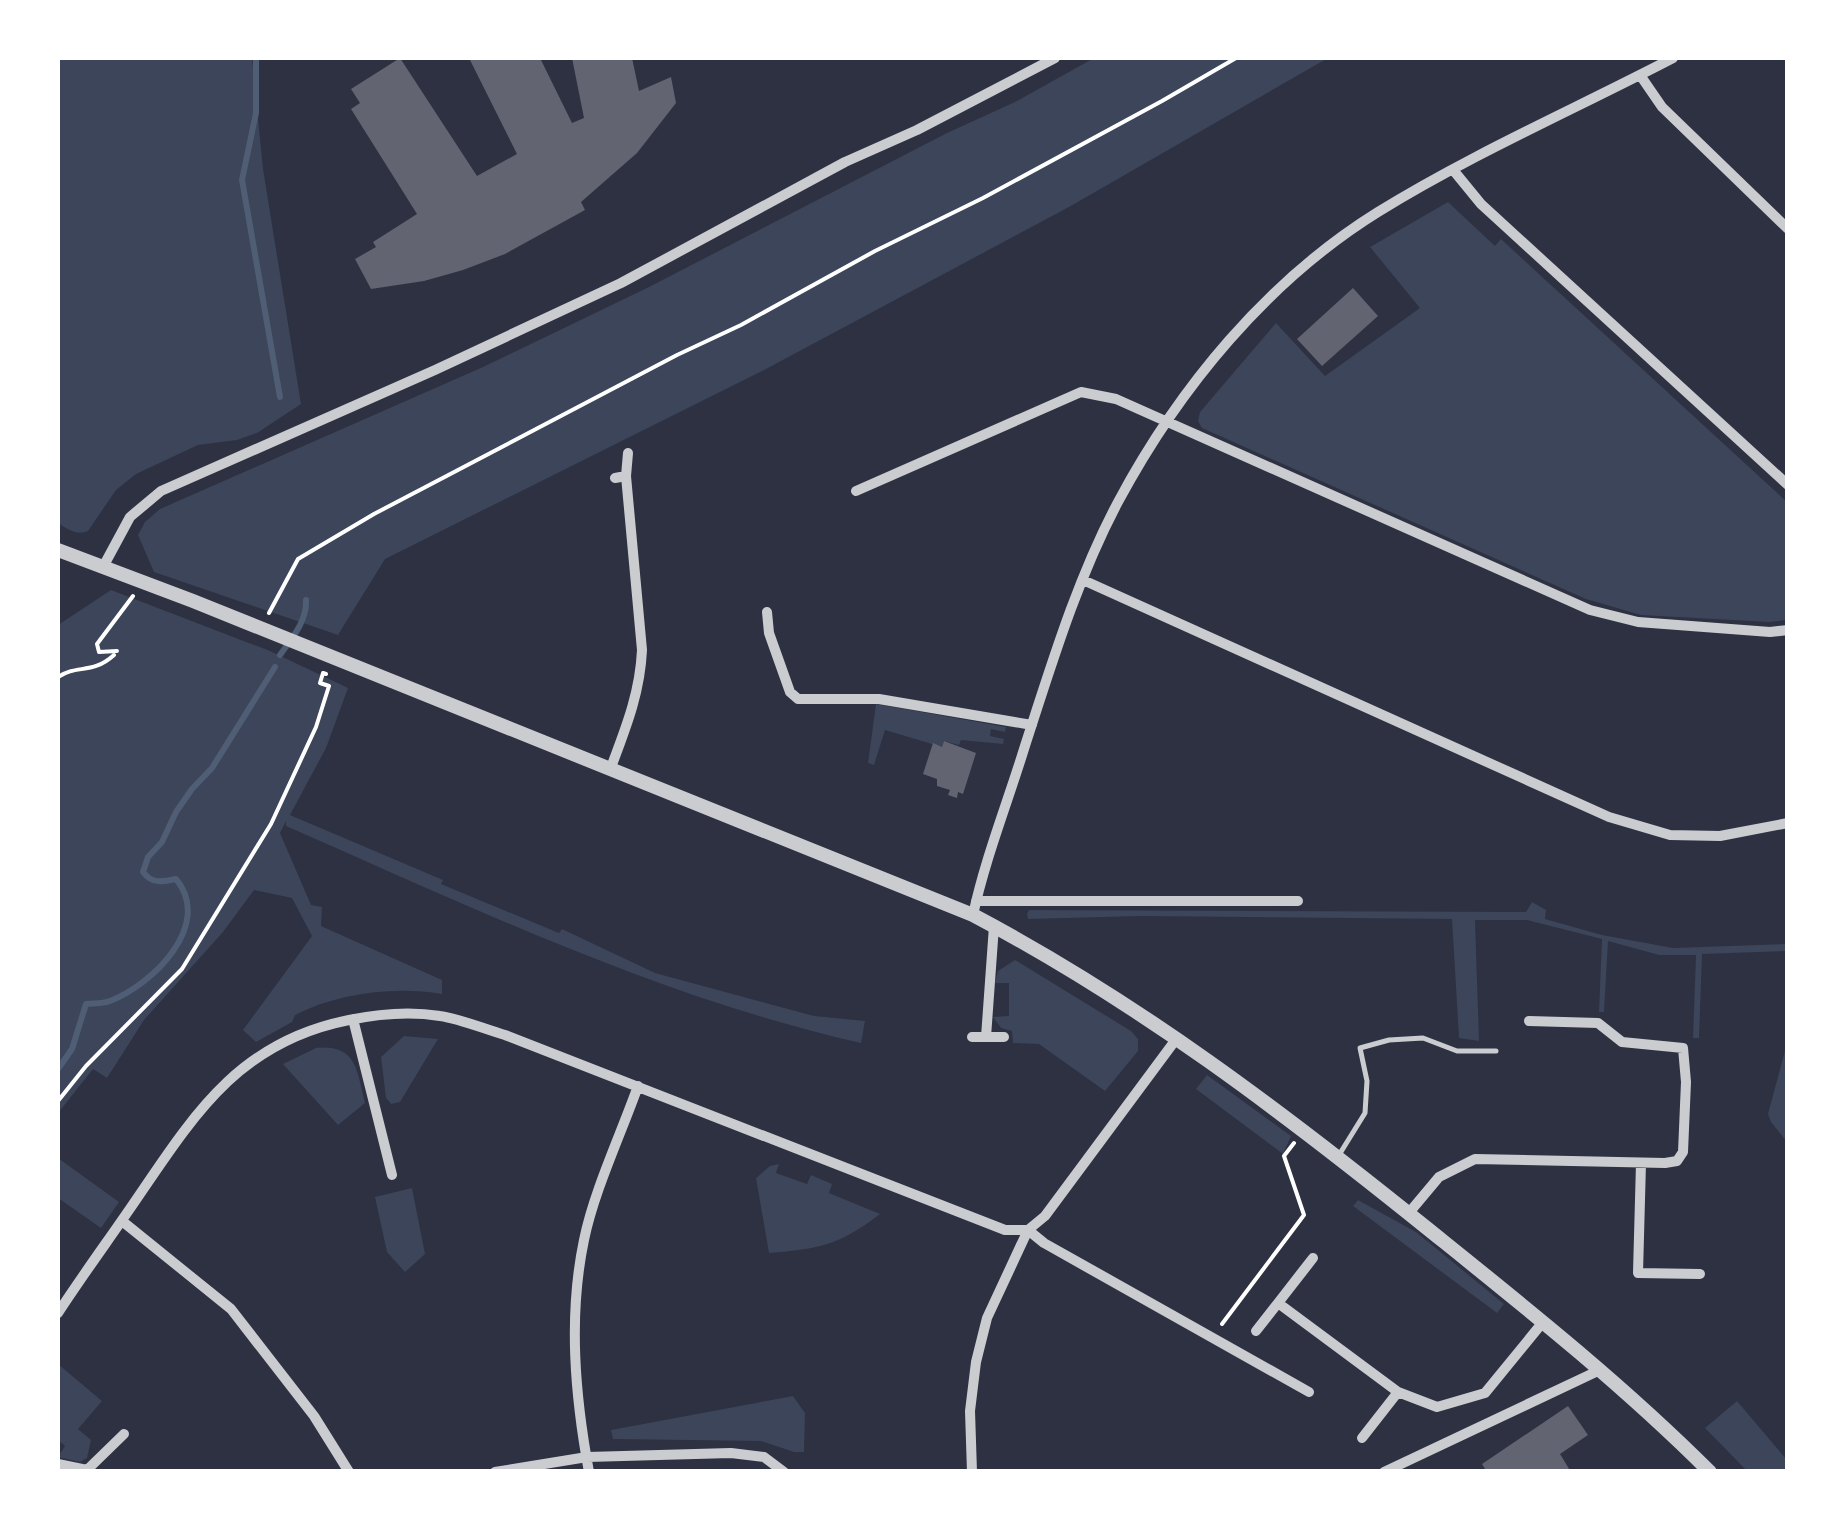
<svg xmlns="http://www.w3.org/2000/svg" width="1845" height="1529" viewBox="0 0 1845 1529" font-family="Commissioner,sans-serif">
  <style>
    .green { fill: #3c4559 }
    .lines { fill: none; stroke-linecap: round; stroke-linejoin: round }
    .stream { stroke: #4f5d75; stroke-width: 6 }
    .building { fill: #626471 }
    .path { stroke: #fff; stroke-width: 4 }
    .service { stroke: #caccd0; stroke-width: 5 }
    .minor { stroke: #caccd0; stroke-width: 10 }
    .tertiary { stroke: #caccd0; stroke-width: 14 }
  </style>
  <rect width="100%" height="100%" fill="#2d3142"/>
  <!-- green -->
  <path class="green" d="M58,58H252L263,169L301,404L257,433L237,440L198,445L136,474L116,490L88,531C77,536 67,529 58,523Z
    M1094,58H1328L1069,207L766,369L385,559L338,635L154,572L138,535L145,522L160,509L483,367L647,288L947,133L1015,102Z
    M1448,202L1495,246L1501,239L1787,502V620L1769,622L1641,615L1586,599L1202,428L1198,421L1200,412L1276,323L1325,376L1420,308L1370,247Z
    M111,590L270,651L348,688L326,748L290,815L443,880L441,884L559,933L562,929L655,973L814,1016L865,1021L861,1043C661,998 473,908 286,826V821L280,833L311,905L322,907L321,926L442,980V994C394,986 339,993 295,1015L292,1022L256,1042L243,1030L312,936L292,898L254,890L223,932L144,1020L107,1078L93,1069L58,1113V625Z
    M876,704L1006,727L1005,732L991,729L990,736L1004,739L1003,744L961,740L959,745L944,741L942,747L885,730L874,765L868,763Z
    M1532,902L1546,910L1545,919L1602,935L1673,948L1787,944V951L1702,954L1699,1038H1693L1696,955H1659L1608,941L1604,1012H1599L1602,939L1527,920H1475L1479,1041L1459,1038L1452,919L1141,916L1028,919L1027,914L1029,910L1526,912Z
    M1015,960L1131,1031L1138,1039V1051L1105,1091L1039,1044L1013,1043L1012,1031L1001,1028L993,1017L1009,1016V983H995L998,971Z
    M404,1036L438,1039L400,1102L391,1104L386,1098L381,1057Z
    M1786,1047L1788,1049L1787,1142L1771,1122L1768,1114Z
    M316,1048C357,1044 357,1071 365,1103L338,1125L283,1064Z
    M1207,1075L1291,1136L1283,1154L1196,1089Z
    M58,1158L119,1202L101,1228L58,1198Z
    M779,1164L776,1173L807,1184L811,1175L832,1184L829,1193L880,1214C840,1245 819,1249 769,1253L756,1178L770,1166Z
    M412,1188L425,1254L405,1272L387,1252L375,1197Z
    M1358,1200L1416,1232L1504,1304L1497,1313L1353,1206Z
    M58,1364L102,1401L78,1429L91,1440L87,1458L80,1462L58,1457L65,1446L58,1440Z
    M793,1396L805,1413L804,1452H794L761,1441L613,1439L611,1430Z
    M1737,1401L1787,1460V1471H1747L1705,1428Z"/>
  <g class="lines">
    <!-- stream -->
    <path class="stream" d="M256,58V113L242,180L280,397
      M280,655C292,638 307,621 306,600
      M58,1069L72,1049L86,1004C94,1003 102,1004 110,1001C152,985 214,925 176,879C162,882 152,884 143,872L148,857L162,842L176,812L192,789L212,768L275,667"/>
  </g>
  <!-- building -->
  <path class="building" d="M400,58L477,176L517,154L469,58H540L572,123L584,118L572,58H632L639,91L671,77L676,103L637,153L581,202L585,210L505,254L463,270L424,281L371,289L355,259L376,247L373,242L417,214L351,109L360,103L351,89Z
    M1353,288L1378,316L1322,366L1297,339Z
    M944,741L976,753L963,794L958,792L957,798L948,795L950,790L937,786V779L923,774L933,743L942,747Z
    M1568,1406L1588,1435L1560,1454L1571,1472H1487L1482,1464Z"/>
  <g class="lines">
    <!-- path -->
    <path class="path" d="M269,613L298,559L374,514L677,355L741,325L875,251L983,198L1162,101L1236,58
      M117,651L99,652L97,644L133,596
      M58,677C77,664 92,675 114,655
      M58,1101L86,1066L182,969L271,824L316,727L329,686L320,683L323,673L326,674
      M1222,1324L1304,1215L1284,1156L1294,1143"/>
    <!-- service -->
    <path class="service" d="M1339,1155L1365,1113L1367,1081L1360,1048L1389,1040L1423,1038L1457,1051H1496"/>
    <!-- minor -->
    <path class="minor" d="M1640,75L1662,107L1788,229
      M1454,171L1481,204L1788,485
      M615,478L626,476L628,453
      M856,491L1081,392L1116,399L1590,610L1638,622L1770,632L1788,630
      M103,567L130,517L161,491L435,370L621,283L845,162L917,130L1055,58
      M1083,580L1609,817L1670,835L1720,836L1788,823
      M767,612L769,633L790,692L798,699H879L1032,725
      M610,770C625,730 640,694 642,650L626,476
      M976,901H1298
      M973,915C985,859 1007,804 1024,749C1051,666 1077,579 1118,502C1179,388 1267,281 1378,212C1472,154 1575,109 1673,58
      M353,1019L392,1175
      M972,1037H1004
      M986,1037L994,926
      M1641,1163L1638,1273L1700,1274
      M1408,1214L1439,1177L1475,1159L1665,1163L1677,1161L1683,1152L1686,1082L1683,1048L1622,1042L1598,1023L1529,1021
      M122,1221L231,1309L314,1416L349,1472
      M1028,1230L1044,1243L1309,1392
      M1313,1258L1278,1303L1398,1392L1437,1407L1485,1393L1543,1322
      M58,1313C84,1273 113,1234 140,1194C197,1110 242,1041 349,1020C378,1014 410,1011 440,1016C461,1019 484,1029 505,1035L1005,1230H1028
      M1256,1331L1278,1303
      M1362,1438L1398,1392
      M58,1464L87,1470L124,1434
      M495,1472L587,1457L731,1453L764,1457L784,1472
      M589,1472C575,1396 568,1316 584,1240C594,1191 621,1134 638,1086
      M972,1472L970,1411L976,1362L987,1318L1028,1230L1045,1216L1177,1038
      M1384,1472L1600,1370"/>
    <!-- tertiary -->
    <path class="tertiary" d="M58,550L193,601L973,915C1138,1002 1284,1113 1428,1229C1525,1307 1622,1384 1710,1472"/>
  </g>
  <!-- border -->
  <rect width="1845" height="1529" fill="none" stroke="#ffffff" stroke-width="120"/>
</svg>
